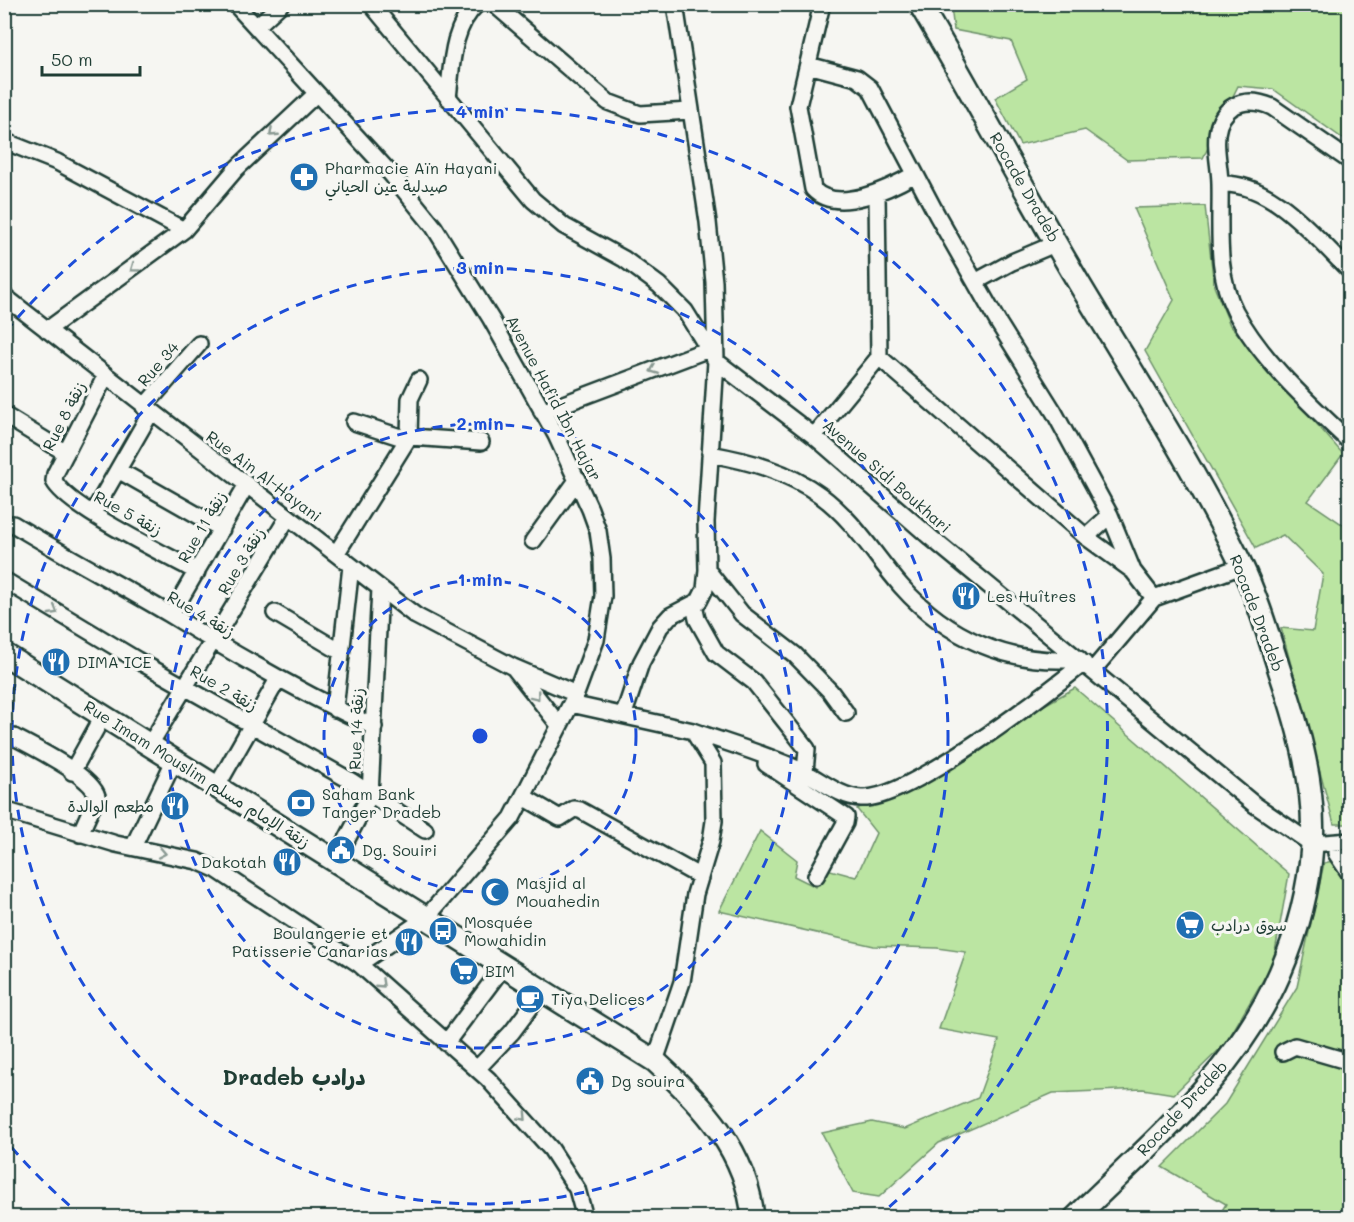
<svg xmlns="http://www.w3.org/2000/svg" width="1354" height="1222" viewBox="0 0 1354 1222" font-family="Mali,'Playpen Sans Arabic',sans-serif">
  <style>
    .green { fill: #bbe5a2; stroke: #6d916b; stroke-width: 1.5 }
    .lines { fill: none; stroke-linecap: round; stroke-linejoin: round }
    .street-casing { stroke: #1f3d34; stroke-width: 20 }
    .secondary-casing { stroke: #1f3d34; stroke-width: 26 }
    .street { stroke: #f6f6f2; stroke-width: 15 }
    .secondary { stroke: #f6f6f2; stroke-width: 21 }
    .oneway { stroke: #8a9a93 }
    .ring { fill: none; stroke: #1d4ed8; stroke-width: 3; stroke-dasharray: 10 8 }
    .labels { text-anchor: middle; stroke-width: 6; stroke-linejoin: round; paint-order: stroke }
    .poi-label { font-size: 16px; fill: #1f3d34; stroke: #f6f6f2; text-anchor: start }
    .street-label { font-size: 16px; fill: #1f3d34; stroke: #f6f6f2 }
    .district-label { font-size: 22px; font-weight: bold; fill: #1f3d34; stroke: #f6f6f2 }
    .centre { fill: #1d4ed8; stroke: #f6f6f2; stroke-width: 3 }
    .ring-label { font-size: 18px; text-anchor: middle; font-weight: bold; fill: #1d4ed8; stroke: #f6f6f2; stroke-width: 6; stroke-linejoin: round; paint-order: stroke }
  </style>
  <rect width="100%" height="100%" fill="#f6f6f2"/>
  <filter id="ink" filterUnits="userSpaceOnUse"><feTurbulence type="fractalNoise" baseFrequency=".0167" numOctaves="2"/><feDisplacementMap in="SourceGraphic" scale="12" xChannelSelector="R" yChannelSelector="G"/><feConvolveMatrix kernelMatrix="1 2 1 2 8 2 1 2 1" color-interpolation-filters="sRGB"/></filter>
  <g filter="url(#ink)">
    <!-- green -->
    <path class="green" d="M954,4L1349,5V143L1273,89L1238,86L1203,158L1127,160L1085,130L1020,145L995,98L1027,79L1011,41L954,30L951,7Z
      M1205,206L1214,286L1230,325L1343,454L1308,501L1349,529V824H1334L1281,628L1313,631L1323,574L1283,535L1256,548L1145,351L1174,300L1134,208Z
      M1075,688L1289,874L1273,963L1226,1043L1174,1094L1143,1089L1053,1093L939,1143L879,1197L853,1193L822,1133L872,1122L905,1129L978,1098L999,1040L939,1029L966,952L937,948L874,946L719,911L760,831L797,860L794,876L816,887L827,869L856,877L876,833L857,809Z
      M1349,857V1217H1218L1226,1204L1162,1167L1225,1104L1297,987L1324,863Z"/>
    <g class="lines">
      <!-- street casing -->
      <g class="street-casing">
        <path id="street" d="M235,4L391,174L434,227L491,319L556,435L590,509L598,531L602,559L603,596L596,640L576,694L512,818L426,918L359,964
          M371,4L533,200L564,226L624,259L659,285L685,311L716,361L814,436L930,537L1255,805L1312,844L1350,841
          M494,4L608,102L640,114L690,111
          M822,4L798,106L813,189C837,215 891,188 915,174
          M256,27L281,4
          M808,65L857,78L870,88L937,215L999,324L1054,412L1110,515L1133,571L1154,598
          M448,98C452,66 451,28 477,4
          M4,141L57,162L184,230
          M1350,161L1272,107C1251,98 1228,100 1219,125C1213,143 1220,166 1220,184C1221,226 1215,272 1235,311C1262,361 1309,403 1350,442
          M1220,184C1272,181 1315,237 1350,271
          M975,282L1012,262L1057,243
          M4,296L416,616L513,667L576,694
          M47,330L184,230L236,169L316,94
          M879,357L1086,537L1133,571
          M106,375L55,474L54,481C68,508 167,555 197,572
          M144,407L199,344
          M542,412L709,349
          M4,415L66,453
          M354,422L397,436L481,442
          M814,436L879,357L877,194
          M710,454C749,461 787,471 820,495C853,519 875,556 901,586C947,638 1010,666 1079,659
          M118,470L222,529
          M93,513L151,412
          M13,524C65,556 119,584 171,615C237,656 304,694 374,727
          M1086,537L1110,515
          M533,541L578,479
          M336,554L409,437L410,399L419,380
          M707,570L742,614L795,655L830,691L846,713
          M4,580L137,660L351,781L425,830
          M694,605L697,619L716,653L754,682L807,749L805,772
          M275,613L341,652
          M171,615L246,486
          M515,669L559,725
          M1093,670L1154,598L1242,566
          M571,704L693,731L713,763L714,821L711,841L695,894L682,982L655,1061
          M335,709L351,566
          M624,714L641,663L660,627L670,616L699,601L705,589L707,570L706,522L716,361L714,282L708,222L675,4
          M693,731C730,744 769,755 804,772C822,781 840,797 861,798C906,802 1045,694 1084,663
          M14,737C33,747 92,776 97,796L80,834
          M149,746L288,517
          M766,764L846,817L845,823L816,876
          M72,772L103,716
          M221,779L278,679
          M524,800H529L560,818L574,809L580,810L699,876
          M4,810L116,844L197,861L217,870L359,964L488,1079L551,1149L577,1189L585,1218
          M133,847L174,761
          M1336,853L1350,874
          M335,862L370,795L380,588
          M446,1043L503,967
          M1283,1052L1295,1046L1350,1062
          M477,1069L512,1032L542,992"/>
      </g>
      <!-- secondary casing -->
      <g class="secondary-casing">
        <path id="secondary" d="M926,4L922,8C975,98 1024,190 1077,280C1133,374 1193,465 1241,564C1258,599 1269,638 1281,675C1299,728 1316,789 1312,846C1309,888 1297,934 1280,973C1238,1071 1149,1145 1075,1218
          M4,654L655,1061C702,1104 747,1151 753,1218"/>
      </g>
      <!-- street -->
      <use href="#street" class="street"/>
      <!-- secondary -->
      <use href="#secondary" class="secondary"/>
    </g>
    <!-- one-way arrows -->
    <defs><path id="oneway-chevron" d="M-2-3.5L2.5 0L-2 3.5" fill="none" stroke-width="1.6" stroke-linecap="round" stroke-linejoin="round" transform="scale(1.5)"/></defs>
    <g class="oneway">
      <use href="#oneway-chevron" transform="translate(273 133) rotate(137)"/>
      <use href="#oneway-chevron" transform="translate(134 268) rotate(144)"/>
      <use href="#oneway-chevron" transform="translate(654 370) rotate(158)"/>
      <use href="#oneway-chevron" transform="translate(54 611) rotate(31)"/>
      <use href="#oneway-chevron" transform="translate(536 696) rotate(52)"/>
      <use href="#oneway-chevron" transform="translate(162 853) rotate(11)"/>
      <use href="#oneway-chevron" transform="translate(381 984) rotate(43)"/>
      <use href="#oneway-chevron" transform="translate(523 1117) rotate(47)"/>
    </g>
  </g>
  <!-- distance rings -->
  <g class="ring">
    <circle cx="480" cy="736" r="156"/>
    <circle cx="480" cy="736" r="312"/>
    <circle cx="480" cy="736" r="468"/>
    <path d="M83 1217A624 624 0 0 1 6 1141M6 331A624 624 0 1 1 877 1217"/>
  </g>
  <!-- icons -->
  <defs>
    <g id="pharmacy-disc" transform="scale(1.5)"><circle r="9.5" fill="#1f6fb2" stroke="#f6f6f2"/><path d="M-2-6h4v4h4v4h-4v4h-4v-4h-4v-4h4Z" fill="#fff"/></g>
    <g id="restaurant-disc" transform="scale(1.5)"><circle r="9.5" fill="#1f6fb2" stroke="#f6f6f2"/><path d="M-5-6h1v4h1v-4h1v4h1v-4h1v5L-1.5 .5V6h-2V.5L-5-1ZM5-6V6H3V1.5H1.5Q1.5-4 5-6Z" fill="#fff"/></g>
    <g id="bank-disc" transform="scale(1.5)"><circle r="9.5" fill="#1f6fb2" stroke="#f6f6f2"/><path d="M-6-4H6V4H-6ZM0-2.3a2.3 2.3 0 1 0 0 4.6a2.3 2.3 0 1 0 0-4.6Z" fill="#fff"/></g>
    <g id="civic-disc" transform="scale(1.5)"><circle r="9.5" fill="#1f6fb2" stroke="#f6f6f2"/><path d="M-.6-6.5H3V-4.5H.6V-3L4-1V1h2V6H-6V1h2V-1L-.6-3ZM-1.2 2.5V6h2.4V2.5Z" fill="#fff"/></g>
    <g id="mosque-disc" transform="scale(1.5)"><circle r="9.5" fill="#1f6fb2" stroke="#f6f6f2"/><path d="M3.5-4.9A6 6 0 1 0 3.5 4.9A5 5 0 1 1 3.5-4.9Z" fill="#fff"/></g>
    <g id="supermarket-disc" transform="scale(1.5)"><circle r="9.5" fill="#1f6fb2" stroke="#f6f6f2"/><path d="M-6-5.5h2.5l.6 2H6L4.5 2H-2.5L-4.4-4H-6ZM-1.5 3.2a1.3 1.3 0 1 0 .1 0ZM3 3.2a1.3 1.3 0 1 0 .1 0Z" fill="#fff"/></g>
    <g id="bus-disc" transform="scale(1.5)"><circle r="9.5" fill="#1f6fb2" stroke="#f6f6f2"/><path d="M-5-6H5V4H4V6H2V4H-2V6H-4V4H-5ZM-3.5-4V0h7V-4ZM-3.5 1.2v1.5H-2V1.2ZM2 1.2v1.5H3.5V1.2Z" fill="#fff"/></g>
    <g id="cafe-disc" transform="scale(1.5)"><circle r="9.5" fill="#1f6fb2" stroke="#f6f6f2"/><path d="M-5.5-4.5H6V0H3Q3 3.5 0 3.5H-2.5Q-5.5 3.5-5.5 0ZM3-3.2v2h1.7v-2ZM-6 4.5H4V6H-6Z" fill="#fff"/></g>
  </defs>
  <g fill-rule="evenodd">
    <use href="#pharmacy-disc" x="304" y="177"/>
    <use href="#restaurant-disc" x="966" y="596"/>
    <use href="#restaurant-disc" x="56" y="662"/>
    <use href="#bank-disc" x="301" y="803"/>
    <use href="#restaurant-disc" x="175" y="806"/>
    <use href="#civic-disc" x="341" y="850"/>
    <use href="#restaurant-disc" x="287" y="862"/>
    <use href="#mosque-disc" x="495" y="892"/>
    <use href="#supermarket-disc" x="1190" y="925"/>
    <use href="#bus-disc" x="443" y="931"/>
    <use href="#restaurant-disc" x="409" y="942"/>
    <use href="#supermarket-disc" x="464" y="971"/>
    <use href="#cafe-disc" x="530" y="999"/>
    <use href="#civic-disc" x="590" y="1081"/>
  </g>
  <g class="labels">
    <!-- poi labels -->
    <g class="poi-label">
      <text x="325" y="174">Pharmacie Aïn Hayani<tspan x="325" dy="18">صيدلية عين الحياني</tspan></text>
      <text x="987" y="602">Les Huîtres</text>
      <text x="77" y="668">DIMA ICE</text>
      <text x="322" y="800">Saham Bank<tspan x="322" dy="18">Tanger Dradeb</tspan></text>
      <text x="154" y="812" text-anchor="end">مطعم الوالدة</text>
      <text x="362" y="856">Dg. Souiri</text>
      <text x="266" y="868" text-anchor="end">Dakotah</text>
      <text x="516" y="889">Masjid al<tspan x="516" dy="18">Mouahedin</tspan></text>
      <text x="464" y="928">Mosquée<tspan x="464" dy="18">Mowahidin</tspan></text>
      <text x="1211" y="931">سوق درادب</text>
      <text x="388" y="939" text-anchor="end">Boulangerie et<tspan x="388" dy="18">Patisserie Canarias</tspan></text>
      <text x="485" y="977">BIM</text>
      <text x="551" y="1005">Tiya Delices</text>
      <text x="611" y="1087">Dg souira</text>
    </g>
    <!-- street labels -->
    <g class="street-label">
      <text transform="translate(1025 187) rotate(60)" y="6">Rocade Dradeb</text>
      <text transform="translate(158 364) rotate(-49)" y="6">Rue 34</text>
      <text transform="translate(554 398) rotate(62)" y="6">Avenue Hafid Ibn Hajar</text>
      <text transform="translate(64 416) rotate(-63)" y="6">Rue 8 زنقة</text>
      <text transform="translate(264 476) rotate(37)" y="6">Rue Ain Al-Hayani</text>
      <text transform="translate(887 476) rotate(41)" y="6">Avenue Sidi Boukhari</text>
      <text transform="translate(128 513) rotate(29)" y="6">Rue 5 زنقة</text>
      <text transform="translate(202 527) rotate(-60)" y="6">Rue 11 زنقة</text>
      <text transform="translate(241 561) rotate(-59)" y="6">Rue 3 زنقة</text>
      <text transform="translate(1257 613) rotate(69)" y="6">Rocade Dradeb</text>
      <text transform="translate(201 614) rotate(31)" y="6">Rue 4 زنقة</text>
      <text transform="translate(224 688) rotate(30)" y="6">Rue 2 زنقة</text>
      <text transform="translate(356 729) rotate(-88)" y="6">Rue 14 زنقة</text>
      <text transform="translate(197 774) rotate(32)" y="6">Rue Imam Mouslim زنقة الإمام مسلم</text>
      <text transform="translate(1182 1108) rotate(-47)" y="6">Rocade Dradeb</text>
    </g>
    <!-- district labels -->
    <g class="district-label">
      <text x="294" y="1085">Dradeb درادب</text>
    </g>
  </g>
  <circle cx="480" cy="736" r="9" class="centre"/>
  <g class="ring-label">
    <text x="480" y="118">4 min</text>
    <text x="480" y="274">3 min</text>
    <text x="480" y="430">2 min</text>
    <text x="480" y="586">1 min</text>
  </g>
  <!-- margin -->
  <rect width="1354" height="1222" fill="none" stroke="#f6f6f2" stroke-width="24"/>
  <rect x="12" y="12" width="1330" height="1198" fill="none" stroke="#1f3d34" stroke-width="2" filter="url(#ink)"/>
  <!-- scale -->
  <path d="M42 66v9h98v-9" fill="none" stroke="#1f3d34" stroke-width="3"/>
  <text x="51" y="66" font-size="18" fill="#1f3d34" stroke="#f6f6f2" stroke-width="4.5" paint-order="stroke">50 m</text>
</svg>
